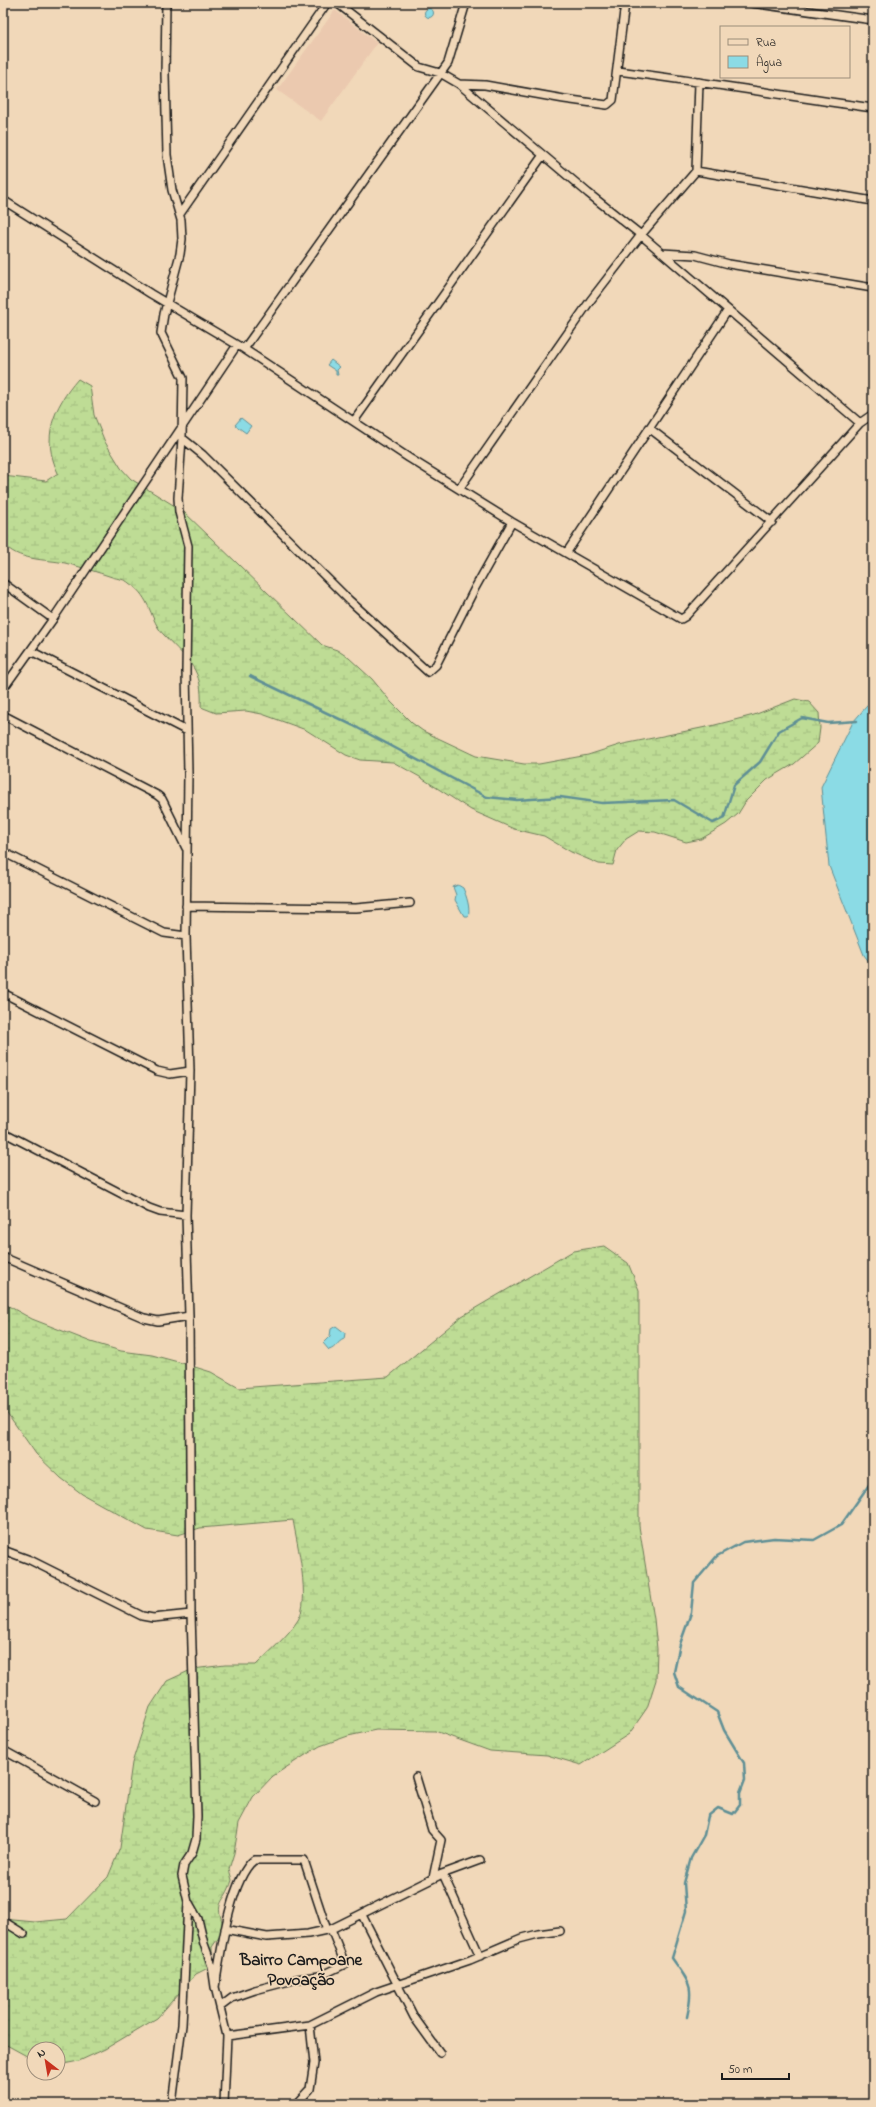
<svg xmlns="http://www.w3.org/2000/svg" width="876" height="2107" viewBox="0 0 876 2107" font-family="'Indie Flower',sans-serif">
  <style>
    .built { fill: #ebc9af }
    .wetland { fill: url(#wetland-marsh); stroke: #6d7c58 }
    .water { fill: #8bdbe5; stroke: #5f8f95 }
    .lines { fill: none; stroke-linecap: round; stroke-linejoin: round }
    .stream { stroke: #5f8f95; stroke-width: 2.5 }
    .street-casing { stroke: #1c1c1c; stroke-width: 10 }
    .street { stroke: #f1d8b9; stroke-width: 7 }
    .labels { text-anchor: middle; stroke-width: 3.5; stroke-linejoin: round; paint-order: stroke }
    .neighbourhood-label { font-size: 17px; font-weight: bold; fill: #1c1c1c; stroke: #f1d8b9 }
  </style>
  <defs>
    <pattern id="wetland-marsh" width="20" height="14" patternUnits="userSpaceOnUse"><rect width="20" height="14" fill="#bedc95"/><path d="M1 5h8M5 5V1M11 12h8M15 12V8" fill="none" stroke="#a3bc80"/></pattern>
  </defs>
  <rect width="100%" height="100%" fill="#f1d8b9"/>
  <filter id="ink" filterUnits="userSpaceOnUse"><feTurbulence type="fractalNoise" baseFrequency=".025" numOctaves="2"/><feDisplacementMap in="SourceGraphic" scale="8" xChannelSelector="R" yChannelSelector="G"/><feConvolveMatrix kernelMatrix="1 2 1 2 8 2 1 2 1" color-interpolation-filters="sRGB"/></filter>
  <g filter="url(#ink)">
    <!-- built -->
    <path class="built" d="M335,10L377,43L321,121L277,90Z"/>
    <!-- wetland -->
    <path class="wetland" d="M78,379L90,386L94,415L105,442L121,468L131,479L183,511L322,645L337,650L349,658L372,679L391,702L412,723L423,731L476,756L524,764H539L588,755L619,745L711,726L754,715L795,699L809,702L819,713L820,728L818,743L794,764L767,780L746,801L738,814L726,824L701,839L686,842L655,832L639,831L626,839L617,850L613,865L599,864L571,852L544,836L514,829L471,810L420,777L393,762L360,760L346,755L306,730L262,714L246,711L216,713L201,707C203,668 189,662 164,635C149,620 152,598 129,583C125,579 118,579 112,577C97,572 81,567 65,563C45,559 17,561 3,543V476L46,481L58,473C41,437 53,408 78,379Z
      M604,1246L628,1263L639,1290V1526L654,1619L657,1649L656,1680L647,1708L629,1734L581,1765L547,1755L490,1751L435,1731L376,1730L348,1736L320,1746L296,1761L273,1776L253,1797L239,1823L234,1853L229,1869L232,1880C225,1905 212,1899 225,1929L212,1947V1966L196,1974L157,2018L105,2049L79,2061L58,2065V2049H34V2060L3,2043V1919L35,1922L67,1919L108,1877L120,1848L132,1763L150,1707L167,1681L193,1669L225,1665H256C270,1651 288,1636 298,1620C311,1600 297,1543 293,1520L200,1528L178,1535L147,1530L82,1494L61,1478L36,1454L3,1407V1303L32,1319L91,1342L121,1351L152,1355L182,1363L211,1372L239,1388L388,1377L462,1316L573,1251Z"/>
    <!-- water -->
    <path class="water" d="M424.5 13a4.5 4.5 0 1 1 9 0a4.5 4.5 0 1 1-9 0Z
      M331,360L340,367L337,370L338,375H336V371L327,365Z
      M241,418L251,426L246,433L235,425Z
      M873,699V967L864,955L829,866L821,787L853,722Z
      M458,885L463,888C466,895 471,909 468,916H464L455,900L456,895L453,887Z
      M336,1326L345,1333L344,1339C337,1342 336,1348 329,1350L323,1343L330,1336L331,1329Z"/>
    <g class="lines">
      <!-- stream -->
      <path class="stream" d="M250,676L352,725L487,797L517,800L560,797L602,803L674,800L713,823L724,818L734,785L760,762L779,731L802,718L828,723L857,721
        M687,2017C694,1985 690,1984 672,1958L686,1911L684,1883L691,1858L704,1835L708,1816L718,1808L733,1814L740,1805V1793L745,1780L744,1763L724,1730L717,1712L679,1687L674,1672L680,1644L691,1613L694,1583L717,1556L743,1542L774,1538L814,1540L841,1525L873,1479"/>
      <!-- street casing -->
      <g class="street-casing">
        <path id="street" d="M166,3L165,74L167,155L172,190L181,220L182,239L180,254L164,314L161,333L183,378L182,438L178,498L179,512L188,546L186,671L188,774L186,936L190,1071L186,1215L189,1316L191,1614L197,1816L196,1839L192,1853L184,1865L182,1876L188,1902L182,2025L172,2104
          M337,3L419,67L440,73L459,84L588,193L641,235L860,423
          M751,3L873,20
          M618,71C703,82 788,96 873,108
          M459,84L485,85L564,99L607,105L613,100L625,3
          M696,171L873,201
          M3,200L151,294L244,349L409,458L512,522L681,619L686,616L860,423L873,414
          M180,214L327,3
          M662,253L695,255L729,264L873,288
          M244,349L448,63L466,3
          M354,421L543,155
          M649,428L772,522
          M182,438L203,455L349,600L428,672L436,665L475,588L512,522
          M459,489L590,301L641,235L696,171L699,82
          M567,552L728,310
          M3,583L53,619
          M31,651L187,731
          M3,689L53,619L237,345
          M3,715L157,795L162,799L186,848
          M3,852L164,933L186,936
          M186,906L356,908L410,903
          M3,993L157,1071L170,1074L190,1071
          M3,1132L149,1208L160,1212L186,1215
          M3,1257L144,1318L158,1321L189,1316
          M3,1550L30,1560L142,1616L153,1618L191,1614
          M3,1750L95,1801
          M416,1777L432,1830L441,1840L433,1878
          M443,1874L480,1956
          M189,1903L198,1919L204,1944L212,1966L215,1987L227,2036L224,2104
          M362,1915L414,2017L440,2053
          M3,1921L24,1934
          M225,1929L267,1937L308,1934L331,1929L442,1874L480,1860
          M215,1987C220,1957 230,1879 254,1860H304L327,1930
          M220,2007L232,1998L255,1990L297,1979L320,1976L345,1964L331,1929
          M227,2036L310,2025L376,1992L470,1960L519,1939L538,1934L560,1931
          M296,2104L310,2089L314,2063L310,2025"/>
      </g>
      <!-- street -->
      <use href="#street" class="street"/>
    </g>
  </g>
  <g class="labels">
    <!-- neighbourhood labels -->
    <g class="neighbourhood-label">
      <text x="301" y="1965">Bairro Campoane<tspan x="301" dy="20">Povoação</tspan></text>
    </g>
  </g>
  <!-- margin -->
  <rect width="876" height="2107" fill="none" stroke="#f1d8b9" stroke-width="16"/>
  <rect x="8" y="8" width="860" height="2091" fill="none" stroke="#1c1c1c" stroke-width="1.5" filter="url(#ink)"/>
  <!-- legend -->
  <rect x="720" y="26" width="130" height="52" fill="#f1d8b9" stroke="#9c8d7a"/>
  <rect x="728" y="39" width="20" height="6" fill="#f1d8b9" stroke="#9c8d7a"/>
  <text x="756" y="46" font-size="12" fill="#1c1c1c">Rua</text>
  <rect x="728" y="56" width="20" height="12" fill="#8bdbe5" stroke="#9c8d7a"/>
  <text x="756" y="66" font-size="12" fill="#1c1c1c">Água</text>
  <!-- north arrow -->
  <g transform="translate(46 2061) rotate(329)"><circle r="19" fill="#f1d8b9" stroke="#9c8d7a"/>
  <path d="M0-3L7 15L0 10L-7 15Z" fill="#c8321e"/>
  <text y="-6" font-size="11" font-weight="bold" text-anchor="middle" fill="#1c1c1c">N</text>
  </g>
  <!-- scale -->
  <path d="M722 2073v6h67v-6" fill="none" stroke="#1c1c1c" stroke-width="2"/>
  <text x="728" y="2073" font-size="12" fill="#1c1c1c" stroke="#f1d8b9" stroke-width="3" paint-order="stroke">50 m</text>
</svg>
